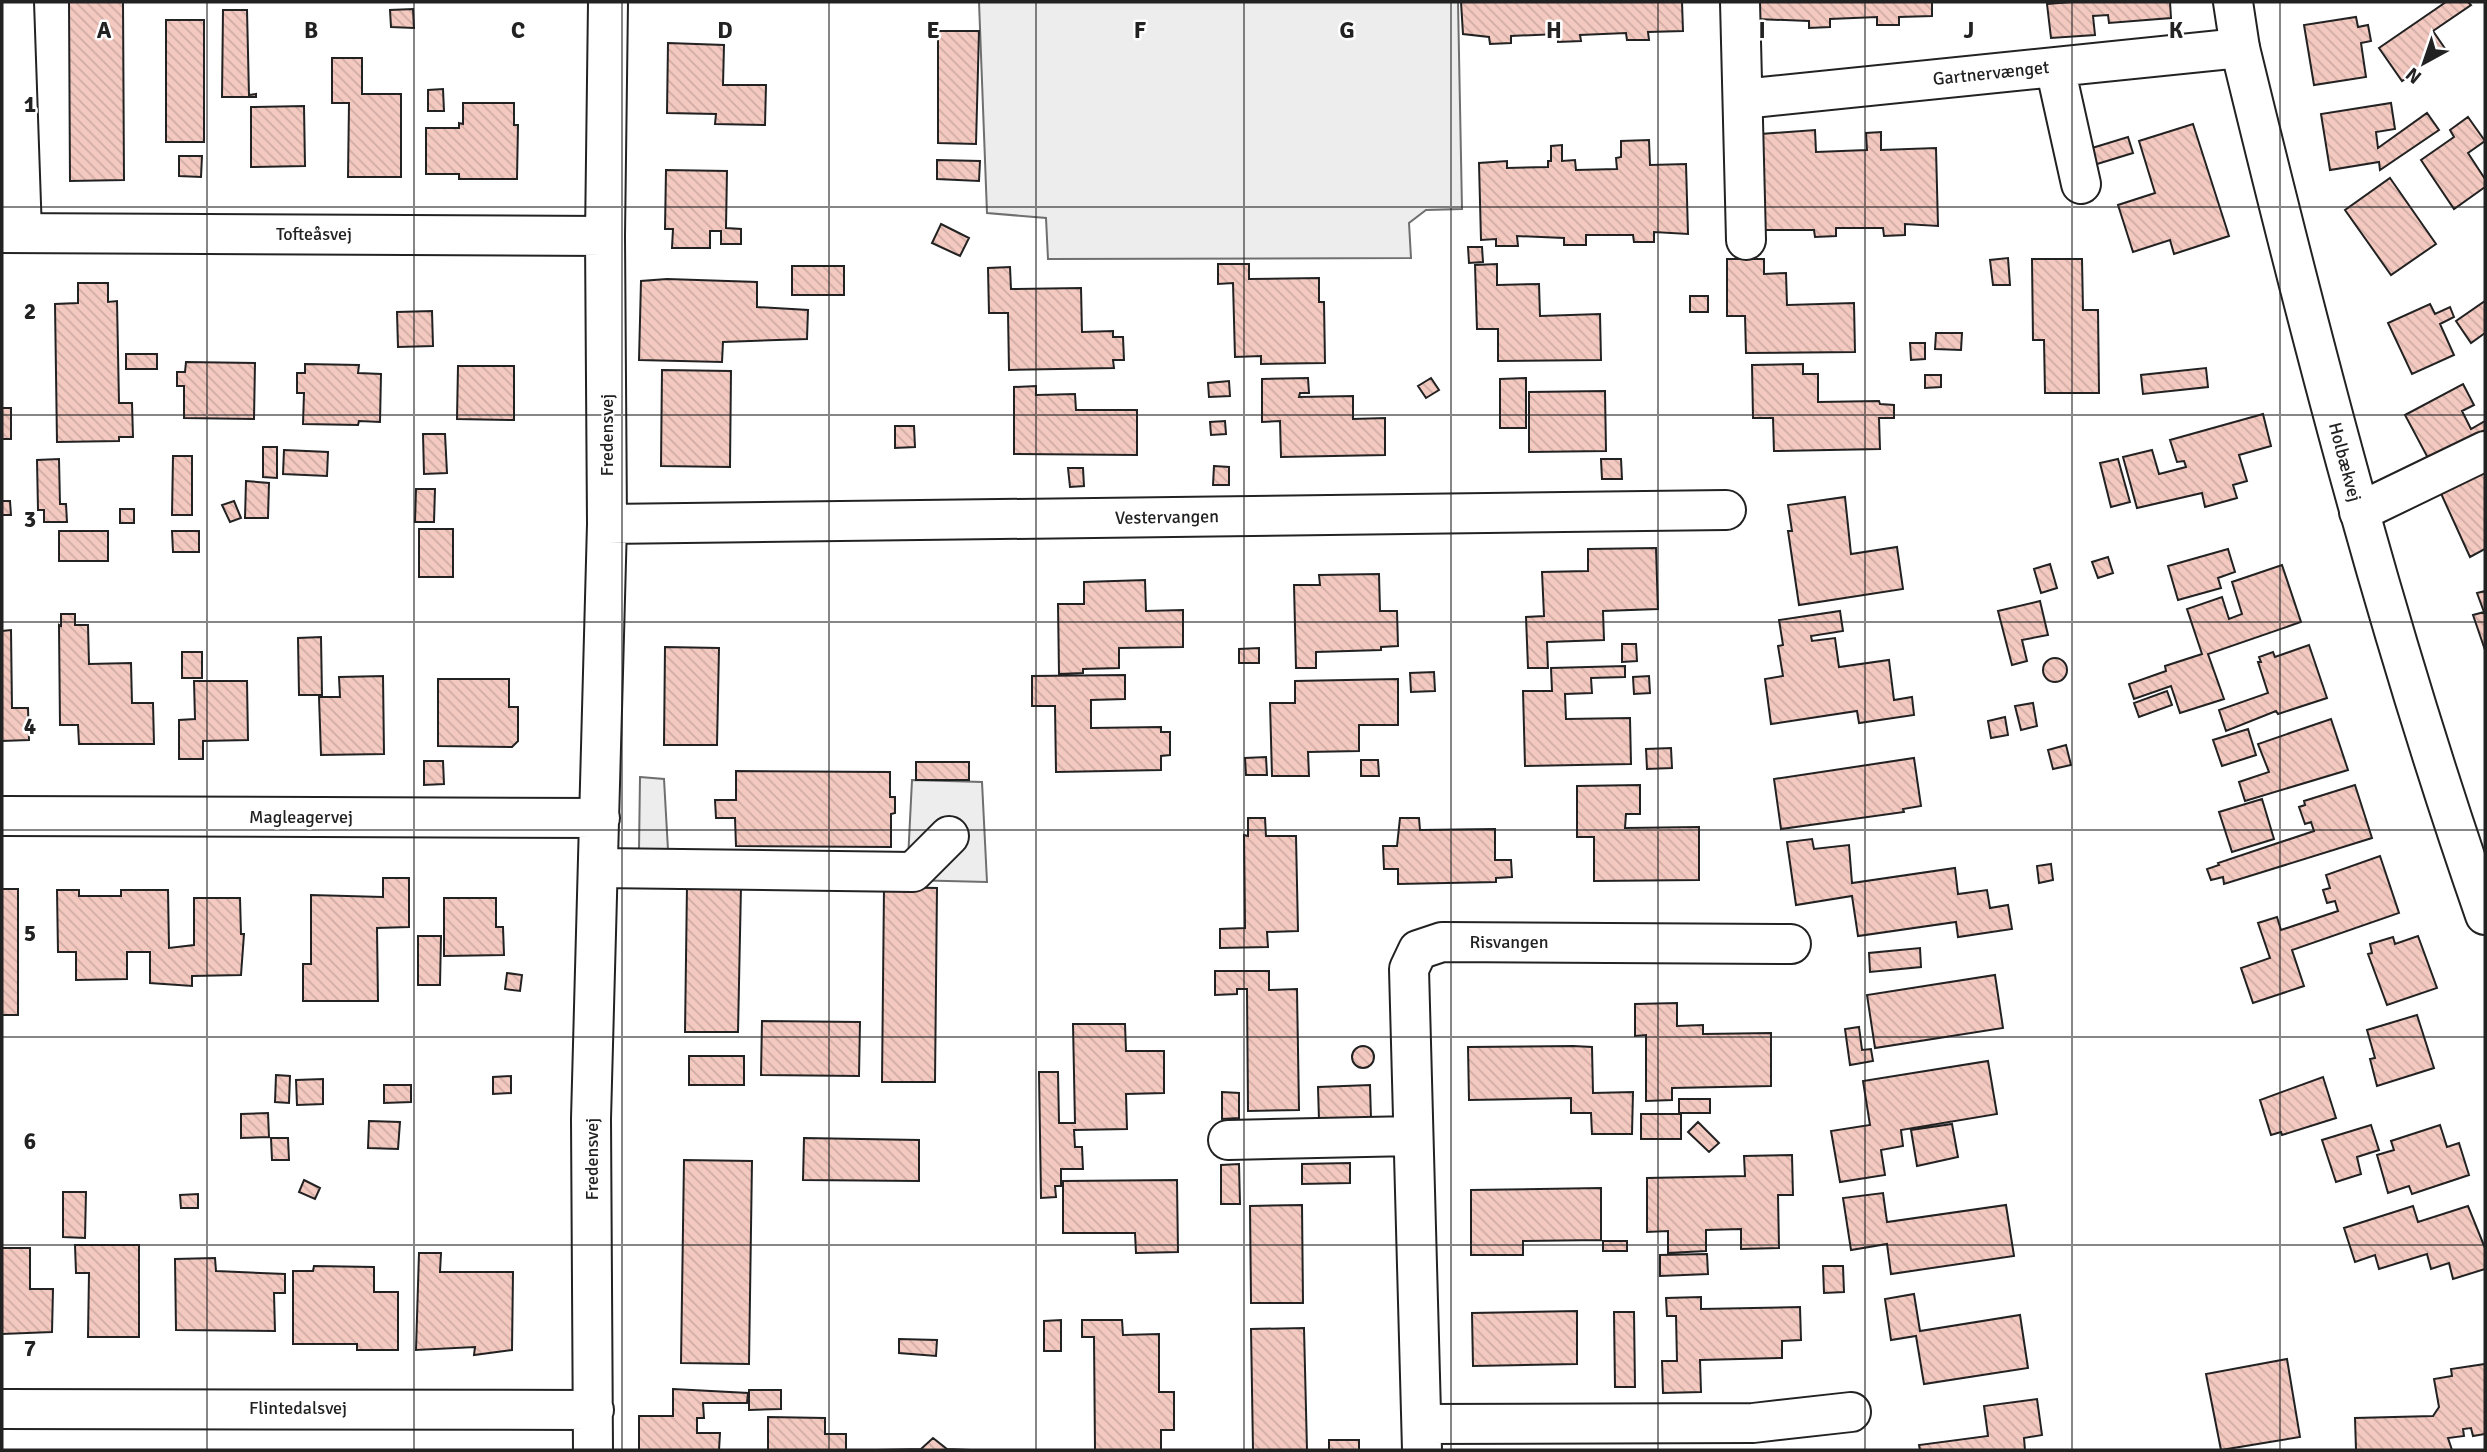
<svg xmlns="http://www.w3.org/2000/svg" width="2487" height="1452" viewBox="0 0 2487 1452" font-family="Signika,sans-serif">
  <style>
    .parking { fill: #ededed; stroke: #6f6f6f; stroke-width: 2 }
    .building { fill: url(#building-back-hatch); stroke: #222; stroke-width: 2 }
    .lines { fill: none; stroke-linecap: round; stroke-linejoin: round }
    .minor-casing { stroke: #222; stroke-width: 42 }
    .major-casing { stroke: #222; stroke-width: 42 }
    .minor { stroke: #fff; stroke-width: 38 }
    .major { stroke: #fff; stroke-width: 38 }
    .grid { fill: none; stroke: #222; stroke-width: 2; stroke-opacity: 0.55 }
    .labels { text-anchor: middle; stroke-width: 5; stroke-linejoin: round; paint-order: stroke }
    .street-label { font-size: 18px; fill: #222; stroke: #fff }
    .grid-label { font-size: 23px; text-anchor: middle; font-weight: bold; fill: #222; stroke: #fff; stroke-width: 5; stroke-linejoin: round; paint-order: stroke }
  </style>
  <defs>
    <pattern id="building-back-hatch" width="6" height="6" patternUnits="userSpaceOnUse" patternTransform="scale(1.75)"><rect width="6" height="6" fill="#f3c9c0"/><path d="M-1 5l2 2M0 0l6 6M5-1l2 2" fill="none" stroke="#d0aca5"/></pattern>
  </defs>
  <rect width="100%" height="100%" fill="#fff"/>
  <!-- parking -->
  <path class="parking" d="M979,2H1458L1462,209L1426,210L1409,223L1411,258L1048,259L1046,218L987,213Z
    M640,777L664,779L668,850H639Z
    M912,780L982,782L987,882L907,880Z"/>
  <!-- building -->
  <path class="building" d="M69,2H123L124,180L70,181Z
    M1461,2H1682L1683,31L1648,32L1649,40H1627L1626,33L1580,35L1581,41L1558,42V34L1511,36V43L1490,44L1489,37L1463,34Z
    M1757,2H1932V16L1899,17V25H1877V17L1830,19V27L1809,28V21L1757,19Z
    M2071,2H2170L2171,18L2109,23L2108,15L2093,16L2095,35L2051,38L2047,4Z
    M2446,2H2468L2471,5L2433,31L2446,50L2402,81L2379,48Z
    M413,9L414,28L391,27L390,10Z
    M223,10H247L249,95L256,94V97H222Z
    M2356,17L2358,27L2368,25L2371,41L2361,43L2366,77L2314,85L2304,25Z
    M166,20H204V142H166Z
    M938,31H979L976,144L938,143Z
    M668,43L724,45L723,85H766L765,125L715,124L716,114L667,113Z
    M332,58H362V94H401V177H348L349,103H332Z
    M443,89L444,111H428V90Z
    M463,103H514V125H518L517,179H459V174H426V128H459V123L463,124Z
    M2391,103L2395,129L2376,132L2378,148L2427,113L2439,130L2380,170L2379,162L2330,170L2321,114Z
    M304,106L305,166L251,167V107Z
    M2468,117L2485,141L2468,153L2485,179V187L2454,209L2421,160L2454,137L2450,130Z
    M2193,124L2229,236L2174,254L2170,240L2133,252L2118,205L2155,193L2139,141Z
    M1815,130L1816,152L1867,150L1866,133L1881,132V150L1936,148L1938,226L1905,224V235L1884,236L1883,228H1836V236L1815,237L1814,230H1764L1761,134Z
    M2128,137L2133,153L2084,168L2079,152Z
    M1649,140L1650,165L1686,164L1688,234L1654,232V242H1634L1633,235H1586V245H1564V238L1517,236L1518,246H1496V239L1481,240L1479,163L1507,161V168L1548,167V161H1551V146L1562,145V161L1575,160L1576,170L1617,169L1616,158L1621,157V141Z
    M179,156H202L201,177L179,176Z
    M937,160L980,161L979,181L937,179Z
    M666,170L727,171L726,228L741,229V244H721V231H710V248H672L673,229H665Z
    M2390,178L2436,244L2391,275L2345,210Z
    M941,224L969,238L960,256L932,243Z
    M1468,247H1482L1483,262L1469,263Z
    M2008,258L2010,285H1993L1990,260Z
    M1727,259H1764V274L1786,273L1787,305L1854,303L1855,352L1746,353L1745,316H1727Z
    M2032,259H2082L2083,310H2098L2099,393H2045L2044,340H2033Z
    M1218,264H1249V279L1319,278V302H1324L1325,363L1261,364V356L1235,357L1233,283L1218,284Z
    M1497,264V285L1539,284L1540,316L1600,314L1601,360L1498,361V329H1477L1475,265Z
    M792,266H844V295H792Z
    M1010,267L1011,289L1081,288L1082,332L1113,331V337H1123L1124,360H1113L1114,368L1009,370L1008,313H989L988,268Z
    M667,279L757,282V307L808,310L807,339L723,342L722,362L639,360L641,281Z
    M78,283H108V302L117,301L119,403H132L133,437H119V441L57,442L55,304L78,303Z
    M1690,296H1708V312H1690Z
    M2485,301V333L2471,343L2456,321Z
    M2430,304L2435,314L2450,307L2454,317L2440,324L2454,355L2412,374L2388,323Z
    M432,311L433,346L398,347L397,312Z
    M1936,333H1962L1961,350L1935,349Z
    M1910,343H1925V359L1911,360Z
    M126,354H157V369H126Z
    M186,362L255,363L254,419L184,418V386H177V372H185Z
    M305,364L359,365L358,373L381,374L380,422L359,421L358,425L303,424L304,393H297V373H305Z
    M1803,364V374H1818V402L1879,401L1880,404L1894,405V418H1879L1880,449L1774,451L1773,418H1753L1752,365Z
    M458,366H514V420L457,419Z
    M2206,368L2208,387L2143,394L2141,375Z
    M662,370L731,371L730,467L661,466Z
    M1925,375H1941V387L1925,388Z
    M1308,378L1309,393H1300L1299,397L1353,396V419L1385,418V455L1281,457L1280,421L1262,422V379Z
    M1431,378L1439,390L1426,398L1418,386Z
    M1526,378V428H1500V379Z
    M1229,381L1230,396L1209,397L1208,383Z
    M2463,384L2474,405L2462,411L2471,429L2485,421V430L2429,460L2405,415Z
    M1036,386V395L1075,394L1076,410H1137V455L1014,454V387Z
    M1605,391L1606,451L1529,452V392Z
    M2,408H11V439H2Z
    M2263,414L2271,446L2239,455L2247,481L2233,485L2237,498L2205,507L2202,493L2137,508L2123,457L2152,450L2159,474L2186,467L2184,461L2177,462L2170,440Z
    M1225,421L1226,434L1211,435L1210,422Z
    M895,426H914L915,447L895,448Z
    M423,434H445L447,473L424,474Z
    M263,447H277V478L263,477Z
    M284,450L328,452L327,476L283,474Z
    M173,456H192V515H172Z
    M59,459L60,504H66L67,522H44V510H38L37,460Z
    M1601,459H1621L1622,479H1602Z
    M2118,459L2130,502L2111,507L2100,463Z
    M2485,463V549L2470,557L2438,487Z
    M1214,466L1229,467V485H1213Z
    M1068,468H1083L1084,486L1070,487Z
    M246,481L269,483L268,518H245Z
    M416,489H435L434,522H415Z
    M1845,497L1851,554L1897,547L1903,589L1799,605L1788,531H1792L1788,505Z
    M2,501H10L11,515H2Z
    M234,501L241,518L230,522L222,505Z
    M120,509H134V523H120Z
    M419,529H453V577H419Z
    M59,531H108V561H59Z
    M172,531H199V552H173Z
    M1656,548L1658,609L1603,611L1604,640L1547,642L1548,668H1528L1526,617L1544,616L1542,572L1588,571V549Z
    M2228,549L2235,572L2218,578L2221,588L2178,600L2168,566Z
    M2108,557L2113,573L2098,578L2092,562Z
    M2050,564L2057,588L2041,593L2034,569Z
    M2282,565L2301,622L2208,654L2224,699L2180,713L2171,686L2134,699L2129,684L2166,671L2165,666L2202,654L2187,609L2222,597L2229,619L2242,614L2232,582Z
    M1379,574L1380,611H1397L1398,646L1381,647V650L1316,652V668H1296L1294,585H1320L1319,575Z
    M1145,580L1146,611L1183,610V647L1119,648V668L1083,669V673L1059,674L1058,604H1084V582Z
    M2485,591V650L2473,615L2484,612L2477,593Z
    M2040,601L2048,635L2022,640L2027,661L2012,665L1998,611Z
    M1840,611L1843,631L1811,636L1812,641L1835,638L1839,667L1889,660L1894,700L1912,697L1914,715L1859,723L1857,711L1771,724L1765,679L1783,676L1778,646L1783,645L1779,620Z
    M61,614H75V625H88L89,664L131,663L132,703H153L154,744H79L78,725H60L59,625L61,626Z
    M11,630L12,708H28L29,740L2,741V631Z
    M321,637L322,695H299L298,638Z
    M1622,644H1636L1637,661L1622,662Z
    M2309,645L2327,698L2278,714L2276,711L2226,731L2219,710L2268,693L2258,662H2261L2259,657L2273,652L2275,657Z
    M665,647L719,648L717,745H664Z
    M1259,648V663H1239V649Z
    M182,652H202V678H182Z
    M2043 670a12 12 0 1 1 24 0a12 12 0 1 1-24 0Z
    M1625,666V677L1591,678L1592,693L1565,694L1566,719L1630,718L1631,764L1525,766L1523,691H1552L1551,668Z
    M1434,672L1435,691L1411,692L1410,673Z
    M1125,675V699L1091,700V728L1161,727V732H1170V755L1161,756V770L1056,772L1055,706H1032V676Z
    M383,676L384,754L321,755L319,697H340L339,677Z
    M1649,676L1650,693L1634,694L1633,677Z
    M438,679H509V707H518V741L512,747L438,746Z
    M1398,679V725H1359V751L1308,752L1309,776H1272L1270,703H1295V681Z
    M194,681H247L248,740L203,741V759H179V720L195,719Z
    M2167,691L2172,705L2139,717L2134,703Z
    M2033,703L2037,726L2021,730L2015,706Z
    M2005,717L2008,735L1991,738L1988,721Z
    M2331,719L2348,770L2245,801L2239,782L2269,772L2258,744Z
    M2248,729L2256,755L2222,766L2213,740Z
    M2066,745L2071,765L2053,769L2048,750Z
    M1671,748L1672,768L1647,769L1646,749Z
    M1266,757L1267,775H1246L1245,758Z
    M1914,758L1921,806L1903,809L1904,812L1781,829L1774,779Z
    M1361,760H1378L1379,776H1361Z
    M424,761H443L444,784L424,785Z
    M916,762H969V780H916Z
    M736,771L890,772V797H895V813L891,814V847L736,846L735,818H716L715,800H736Z
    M1640,785V814H1626L1625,828L1699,827V880L1594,881V837H1577V786Z
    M2355,785L2372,838L2224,884L2223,877L2211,880L2207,869L2219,865L2218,863L2314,831L2311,822L2305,824L2299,807L2305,805L2304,801Z
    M2262,799L2274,839L2232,852L2219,812Z
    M1248,818H1265L1266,836H1296L1298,931L1267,932L1268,947L1220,948V929L1245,928L1244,835L1248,836Z
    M1400,818H1419L1420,830L1495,829V860H1511L1512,877L1496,878V882L1398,884V869H1384L1383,846H1397Z
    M1812,839L1814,849L1849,845L1852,883L1955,868L1958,894L1987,890L1990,908L2008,905L2012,929L1958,937L1956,922L1858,936L1852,896L1796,905L1787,842Z
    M2380,856L2399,913L2292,950L2304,986L2253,1003L2241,968L2270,958L2258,923L2277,917L2281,930L2338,911L2335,901L2327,903L2323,890L2330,888L2326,875Z
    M2051,864L2053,880L2039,883L2037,866Z
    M383,878H409V927L377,928L378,1001H303V964H311V895L383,897Z
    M687,885L741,886L738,1032H685Z
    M884,887L937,888L935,1082H882Z
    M2,889H18V1015H2Z
    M57,890H79V896H121V890H168L169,948L194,945V898H240L241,934H244L241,975L192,976V986L150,983V952H127V979L76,980V952H58Z
    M444,898H496V927H503L504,955L444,956Z
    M418,936H441L440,985H418Z
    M2418,936L2437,988L2387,1005L2368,954L2372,953L2370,944L2393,937L2395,944Z
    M1920,948L1921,967L1870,972L1869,953Z
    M1215,971H1269V990L1297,989L1299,1110L1248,1111L1247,989H1237V994L1215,995Z
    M507,973L522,975L520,991L505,989Z
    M1995,975L2003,1028L1875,1048L1867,995Z
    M1677,1003V1026L1703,1025V1034L1771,1033V1086L1672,1088V1100L1646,1101V1035L1635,1036V1004Z
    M2417,1015L2434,1068L2377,1086L2370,1059L2375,1058L2367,1030Z
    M762,1021L860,1022L859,1076L761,1075Z
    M1073,1024H1125L1126,1051H1164V1093L1126,1094L1127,1129L1074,1130L1075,1147H1082L1083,1169H1061V1186H1055L1056,1197L1041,1198L1039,1072H1058L1059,1123H1075Z
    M1859,1027L1862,1050L1871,1049L1873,1061L1850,1065L1845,1029Z
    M1352 1057a11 11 0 1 1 22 0a11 11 0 1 1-22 0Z
    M1573,1046L1592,1047L1593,1093L1633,1092L1632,1134H1592L1591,1113H1571V1098L1469,1100L1468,1047Z
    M689,1056H744V1085H689Z
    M1988,1061L1997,1114L1901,1130L1903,1146L1881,1150L1885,1175L1840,1182L1831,1131L1870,1125L1863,1081Z
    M276,1075L290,1076L289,1103L275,1102Z
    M511,1076V1093L493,1094V1077Z
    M2323,1077L2336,1118L2282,1135L2281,1132L2271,1135L2260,1100Z
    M323,1079V1104L297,1105L296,1080Z
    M384,1085H411V1102L384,1103Z
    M1370,1085L1371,1119L1319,1120L1318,1087Z
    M1222,1092L1239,1093V1118L1222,1119Z
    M1679,1099H1710V1113H1679Z
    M268,1113L269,1137L241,1138V1114Z
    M1641,1114H1681V1139H1641Z
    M369,1121L400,1122L398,1149L368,1148Z
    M1698,1122L1719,1143L1709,1152L1688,1132Z
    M1952,1124L1958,1157L1917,1166L1911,1130Z
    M2371,1125L2379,1150L2357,1157L2361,1174L2336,1182L2322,1140Z
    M2440,1125L2447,1147L2459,1143L2469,1175L2412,1194L2409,1186L2388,1193L2377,1155L2394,1150L2391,1141Z
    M271,1138H288L289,1160H272Z
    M804,1138L919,1140V1181L803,1180Z
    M1792,1155L1793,1195H1778L1779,1248L1741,1249V1229L1706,1230V1251L1668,1253V1231L1647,1232V1178L1745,1176L1744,1156Z
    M684,1160L752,1161L749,1364L681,1363Z
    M1350,1163V1183L1302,1184V1164Z
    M1239,1164L1240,1204H1221V1165Z
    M304,1180L320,1188L315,1199L299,1192Z
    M1177,1180L1178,1252L1136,1253L1135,1233H1063V1181Z
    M1601,1188V1240L1523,1241V1255H1471V1190Z
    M63,1192H86L85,1238L63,1237Z
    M1883,1193L1887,1222L2006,1205L2014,1256L1891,1274L1887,1244L1851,1250L1843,1198Z
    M198,1194V1208H181L180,1195Z
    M1302,1205L1303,1303H1251L1250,1206Z
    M2413,1206L2418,1222L2468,1206L2485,1248V1269L2453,1279L2449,1263L2431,1269L2427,1254L2379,1269L2375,1255L2355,1262L2344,1228Z
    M1603,1241H1627V1251H1603Z
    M75,1245H139V1337H88L89,1273H76Z
    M2,1248H30V1289H53L52,1332L2,1334Z
    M419,1253H441L440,1272H513L512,1350L474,1355L475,1347L416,1350Z
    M1707,1254L1708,1274L1660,1276V1255Z
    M215,1258L216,1271L285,1274V1293H274L275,1331L176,1330L175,1259Z
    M314,1266L374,1267V1292H398V1350H357V1344H293V1271H313Z
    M1823,1266H1843L1844,1292L1824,1293Z
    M1914,1294L1920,1331L2020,1315L2028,1368L1924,1384L1916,1336L1891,1340L1885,1299Z
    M1701,1297V1309L1800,1307L1801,1340L1782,1341V1358L1700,1360L1701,1392L1663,1393L1662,1361H1677L1676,1316H1667L1666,1298Z
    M1577,1311V1364L1473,1366L1472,1313Z
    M1614,1312H1634L1635,1387H1615Z
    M1061,1320V1351H1044V1321Z
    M1082,1320H1122L1123,1335L1159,1334V1392H1174V1430H1161V1450H1083H1095L1094,1337H1082Z
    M1304,1328L1307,1450H1253L1251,1329Z
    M899,1339L937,1340L936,1356L899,1353Z
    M2287,1359L2300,1437L2221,1450L2206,1374Z
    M2485,1364V1434L2473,1436L2471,1428L2463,1429L2464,1436L2448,1438L2452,1450H2356L2355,1418L2433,1416L2439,1407L2434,1379L2452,1376L2451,1369Z
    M673,1389L748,1393L747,1403H703L704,1418H697V1433H720L719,1450H639V1416H673Z
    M749,1390H781V1409L749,1410Z
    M2037,1399L2042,1435L2024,1438L2025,1450H1920L1919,1445L1988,1436L1984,1406Z
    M768,1417L825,1418V1434H846V1450H768Z
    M933,1438L947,1449L971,1450H876L921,1449Z
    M1329,1440H1359V1450H1329Z"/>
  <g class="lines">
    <!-- minor casing -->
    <g class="minor-casing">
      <path id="minor" d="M14,2L22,233
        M1740,2L1746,240
        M2055,67L2081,184
        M1743,99L2240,48
        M2,233L605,236
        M2359,512L2485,451
        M607,524L1726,510
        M2,816L600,818
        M599,868L913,872L949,836
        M1228,1140L1413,1136
        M2,1409L594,1410
        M1422,1424L1753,1423L1851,1412
        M593,1450L591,1119L607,524L605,236L608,2
        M1422,1450L1409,969L1418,950L1442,942L1791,944"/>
    </g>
    <!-- major casing -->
    <g class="major-casing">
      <path id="major" d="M2233,2L2240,48C2311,340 2386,631 2485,915"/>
    </g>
    <!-- minor -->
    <use href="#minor" class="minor"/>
    <!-- major -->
    <use href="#major" class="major"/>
  </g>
  <!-- grid -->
  <path class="grid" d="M207,2V1450M414,2V1450M622,2V1450M829,2V1450M1036,2V1450M1244,2V1450M1451,2V1450M1658,2V1450M1865,2V1450M2072,2V1450M2280,2V1450M2,207H2485M2,415H2485M2,622H2485M2,830H2485M2,1037H2485M2,1245H2485"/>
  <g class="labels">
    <!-- street labels -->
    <g class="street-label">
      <text transform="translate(1991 73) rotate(-6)" y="6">Gartnervænget</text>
      <text x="314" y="240">Tofteåsvej</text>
      <text transform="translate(607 435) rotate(-90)" y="6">Fredensvej</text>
      <text transform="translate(2345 462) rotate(75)" y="6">Holbækvej</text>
      <text transform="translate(1167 517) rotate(-1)" y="6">Vestervangen</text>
      <text x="301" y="823">Magleagervej</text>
      <text x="1509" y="948">Risvangen</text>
      <text transform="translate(592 1159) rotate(-90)" y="6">Fredensvej</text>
      <text x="298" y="1414">Flintedalsvej</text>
    </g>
  </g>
  <g class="grid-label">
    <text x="104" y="38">A</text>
    <text x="311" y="38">B</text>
    <text x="518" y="38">C</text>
    <text x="725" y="38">D</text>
    <text x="933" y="38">E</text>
    <text x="1140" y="38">F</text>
    <text x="1347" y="38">G</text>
    <text x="1554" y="38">H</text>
    <text x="1762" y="38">I</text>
    <text x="1969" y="38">J</text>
    <text x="2176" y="38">K</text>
    <text x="30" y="112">1</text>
    <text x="30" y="319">2</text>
    <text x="30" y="527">3</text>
    <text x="30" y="734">4</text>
    <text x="30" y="941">5</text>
    <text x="30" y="1149">6</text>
    <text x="30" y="1356">7</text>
  </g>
  <!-- border -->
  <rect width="2487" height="1452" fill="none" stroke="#222222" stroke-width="7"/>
  <!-- north arrow -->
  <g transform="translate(2424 63) rotate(220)" stroke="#ffffff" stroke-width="5" paint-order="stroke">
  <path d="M0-5L12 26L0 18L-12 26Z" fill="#222222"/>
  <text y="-10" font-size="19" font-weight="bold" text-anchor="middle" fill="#222222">N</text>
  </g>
</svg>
